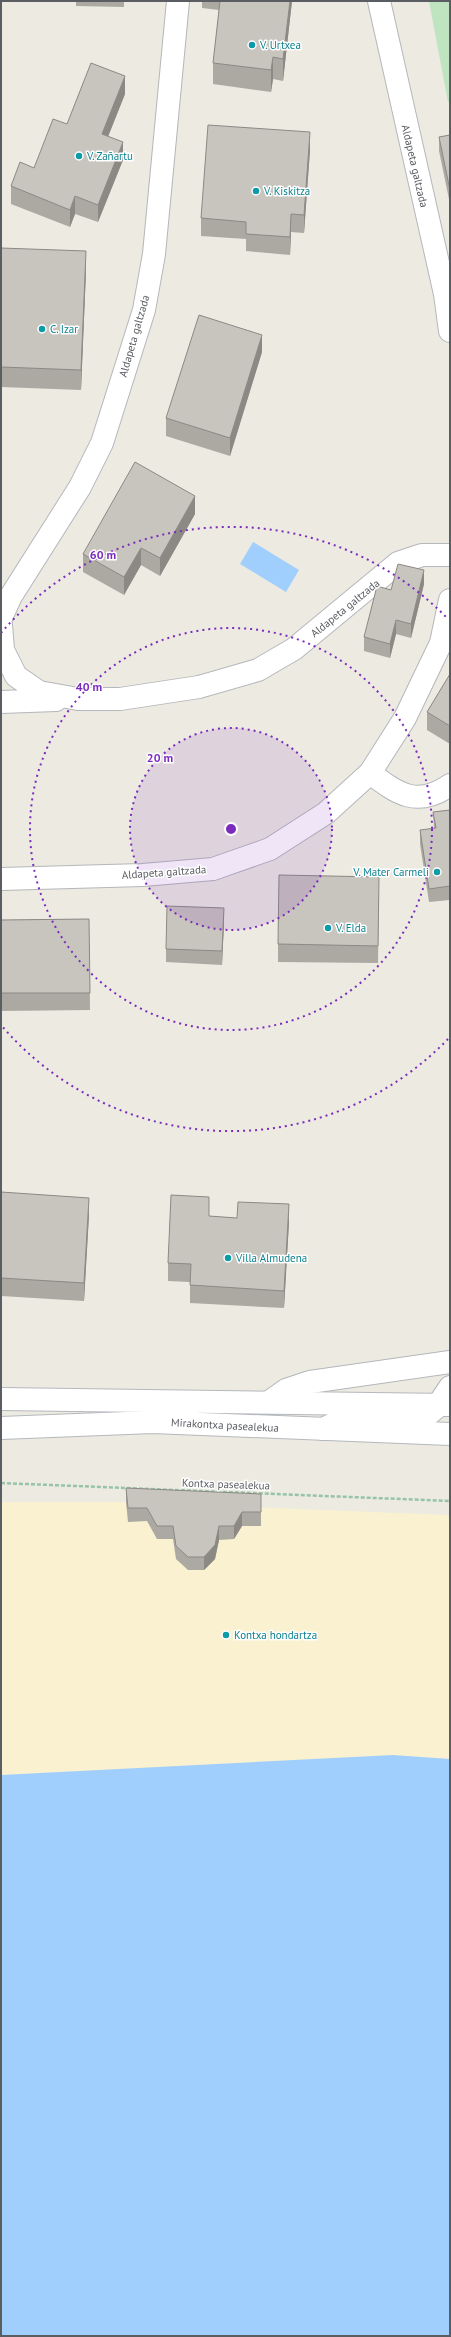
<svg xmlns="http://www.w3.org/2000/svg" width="451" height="2337" viewBox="0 0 451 2337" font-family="'PT Sans',sans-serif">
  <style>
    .green { fill: #bee4c0 }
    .sand { fill: #f9f1d0 }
    .water { fill: #a1cffd }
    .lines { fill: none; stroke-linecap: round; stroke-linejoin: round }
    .minor-casing { stroke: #b4b7bb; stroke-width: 24 }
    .tertiary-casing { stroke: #b4b7bb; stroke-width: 24 }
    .secondary-casing { stroke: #b5b8bd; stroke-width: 24 }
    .path { stroke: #97c4a7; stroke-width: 2.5; stroke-dasharray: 4 2; stroke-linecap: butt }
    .minor { stroke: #fff; stroke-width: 22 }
    .tertiary { stroke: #fff; stroke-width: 22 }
    .secondary { stroke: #fff; stroke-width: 22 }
    .wall { fill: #aca9a3 }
    .shaded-wall { fill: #8c8985 }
    .building { fill: #c8c4be; stroke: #8c8985 }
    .ring { fill: none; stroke: #7b2cbf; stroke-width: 2; stroke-dasharray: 2 4 }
    .culture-dot { fill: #0f9aa8; stroke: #fff; stroke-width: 1.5 }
    .labels { text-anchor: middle; stroke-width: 3; stroke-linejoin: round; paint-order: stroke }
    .culture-label { font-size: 11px; fill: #0d838f; stroke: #fff; text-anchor: start }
    .street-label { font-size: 11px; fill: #5a5d62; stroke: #fff }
    .centre { fill: #7b2cbf; stroke: #fff; stroke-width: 2 }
    .ring-label { font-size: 12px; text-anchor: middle; font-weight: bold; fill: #7b2cbf; stroke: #fff; stroke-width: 3; stroke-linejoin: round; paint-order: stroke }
  </style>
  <rect width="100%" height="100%" fill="#eceae1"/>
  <!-- green -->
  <path class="green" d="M429,1H450V102H448Z"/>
  <!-- sand -->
  <path class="sand" d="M1,1502H126L450,1515V2187L1,2260Z"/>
  <!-- water -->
  <path class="water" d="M253,542L299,570L286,592L240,564Z
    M393,1755L450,1759V2336H1V1775Z"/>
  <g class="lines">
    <!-- minor casing -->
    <g class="minor-casing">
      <path id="minor" d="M1,618L11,596L80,487L102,443L144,310L154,254L178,1
        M1,625L3,650L16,676L39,692L78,699H120L199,687L258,670L294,649L398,563L422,555H450
        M1,702L56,700
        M370,773C398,794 417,808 450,785
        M269,1402L286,1390L310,1382L450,1362
        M323,1429L347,1417H425L436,1408L450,1387"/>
    </g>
    <!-- tertiary casing -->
    <g class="tertiary-casing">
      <path id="tertiary" d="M379,1L445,294L450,331
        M1,879L143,875L213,869L270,849L326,813L370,773L405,718L441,643L450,600"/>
    </g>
    <!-- secondary casing -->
    <g class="secondary-casing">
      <path id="secondary" d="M1,1399L450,1405
        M1,1428L153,1422L450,1434"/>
    </g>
    <!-- path -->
    <path class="path" d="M1,1483L450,1501"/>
    <!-- minor -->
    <use href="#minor" class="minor"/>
    <!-- tertiary -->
    <use href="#tertiary" class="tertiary"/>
    <!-- secondary -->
    <use href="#secondary" class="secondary"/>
  </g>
  <!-- wall -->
  <path class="wall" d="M76,1H124V7L76,6Z
    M202,1H292L283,81L273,79L271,92L213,84V63L219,10L202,8Z
    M125,94L108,136L123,160L98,222L75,214L70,227L11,204V186L34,168L67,124Z
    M450,135V204L439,151V137Z
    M310,150L304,233L291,232L290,255L246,251V239L201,236V218Z
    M1,248L86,271L81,390L1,387Z
    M262,352L230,456L166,436V418Z
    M195,514L160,576L141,565L124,595L83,572V554Z
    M424,584L411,638L396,634L390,658L364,651V637L391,590Z
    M450,674V744L427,730V712Z
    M450,810V900L429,902L420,844V830L434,828L433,812Z
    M379,894L378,963L278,962V944Z
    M89,919L90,1010L1,1011V920Z
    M224,922L222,965L166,962V949Z
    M1,1192L89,1215L84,1301L1,1296Z
    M209,1216L289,1222L284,1308L190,1303V1282L168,1281V1263Z
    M126,1488L261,1512V1526H242L234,1539L219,1540L215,1559L204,1570H188L176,1559L173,1539H157L147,1521L128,1522L126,1502Z"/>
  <!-- shaded-wall -->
  <path class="shaded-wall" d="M290,1H292L283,81V59Z
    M273,57V79L271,92V70Z
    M125,76V94L102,152V134Z
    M310,132V150L304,233V215Z
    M123,142V160L98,222V205Z
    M75,196V214L70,227V210Z
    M291,214V232L290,255V237Z
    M86,251V271L81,390V370Z
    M262,335V352L230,456V438Z
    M195,496V514L160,576V558Z
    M141,548V565L124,595V577Z
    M424,570V584L411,638V624Z
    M396,620V634L390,658V644Z
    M224,908V922L222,965V951Z
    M89,1198V1215L84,1301V1283Z
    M289,1204V1222L284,1308V1291Z
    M242,1512V1526L234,1539V1526Z
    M219,1526V1540L215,1559L204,1570V1557Z"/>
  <!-- building -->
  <path class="building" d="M220,1H290L283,59L273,57L271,70L213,63Z
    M91,63L125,76L102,134L123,142L98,205L75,196L70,210L11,186L20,162L34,168L53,119L67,124Z
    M208,125L310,132L304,215L291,214L290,237L246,234V222L201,218Z
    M450,135V190L439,137Z
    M1,248L86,251L81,370L1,367Z
    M199,315L262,335L230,438L166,418Z
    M135,462L195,496L160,558L141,548L124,577L83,554Z
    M398,564L424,570L411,624L396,620L390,644L364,637L377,586L391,590Z
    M450,674V726L427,712Z
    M450,810V886L429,889L420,830L436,828L433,812Z
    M279,875L379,877L378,946L278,944Z
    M167,906L224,908L222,951L166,949Z
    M89,919L90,993H1V920Z
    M1,1192L89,1198L84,1283L1,1278Z
    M171,1195L209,1197V1216L237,1218L238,1202L289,1204L284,1291L190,1285L191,1264L168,1263Z
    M126,1488L261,1494V1512H242L234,1526H219L215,1545L204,1557H188L176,1546L173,1526H157L147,1508H128Z"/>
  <!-- distance rings -->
  <circle cx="231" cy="829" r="101" fill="#7b2cbf" fill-opacity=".12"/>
  <g class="ring">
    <circle cx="231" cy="829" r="101"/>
    <circle cx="231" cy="829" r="201"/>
    <path d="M448 1039A302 302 0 0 1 1 1025M1 633A302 302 0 0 1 448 619"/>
  </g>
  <!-- markers -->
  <g class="culture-dot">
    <circle cx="252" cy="45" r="4"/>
    <circle cx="79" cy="156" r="4"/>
    <circle cx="256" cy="191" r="4"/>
    <circle cx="42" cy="329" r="4"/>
    <circle cx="437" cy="872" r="4"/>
    <circle cx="328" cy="928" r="4"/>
    <circle cx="228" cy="1258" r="4"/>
    <circle cx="226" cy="1635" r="4"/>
  </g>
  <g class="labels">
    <!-- culture labels -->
    <g class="culture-label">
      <text x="260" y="49">V. Urtxea</text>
      <text x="87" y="160">V. Zañartu</text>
      <text x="264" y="195">V. Kiskitza</text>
      <text x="50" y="333">C. Izar</text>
      <text x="429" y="876" text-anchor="end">V. Mater Carmeli</text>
      <text x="336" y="932">V. Elda</text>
      <text x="236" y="1262">Villa Almudena</text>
      <text x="234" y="1639">Kontxa hondartza</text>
    </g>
    <!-- street labels -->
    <g class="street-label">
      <text transform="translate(415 166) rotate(77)" y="4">Aldapeta galtzada</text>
      <text transform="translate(134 336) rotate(-74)" y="4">Aldapeta galtzada</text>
      <text transform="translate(345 608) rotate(-39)" y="4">Aldapeta galtzada</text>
      <text transform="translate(164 872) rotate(-4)" y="4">Aldapeta galtzada</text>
      <text transform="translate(225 1425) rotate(3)" y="4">Mirakontxa pasealekua</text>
      <text transform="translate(226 1484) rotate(2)" y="4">Kontxa pasealekua</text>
    </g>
  </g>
  <circle cx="231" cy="829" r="6" class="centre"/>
  <g class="ring-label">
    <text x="103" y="559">60 m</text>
    <text x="89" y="691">40 m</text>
    <text x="160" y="762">20 m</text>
  </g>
  <!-- border -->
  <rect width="451" height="2337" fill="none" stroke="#5a5d62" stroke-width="4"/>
</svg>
